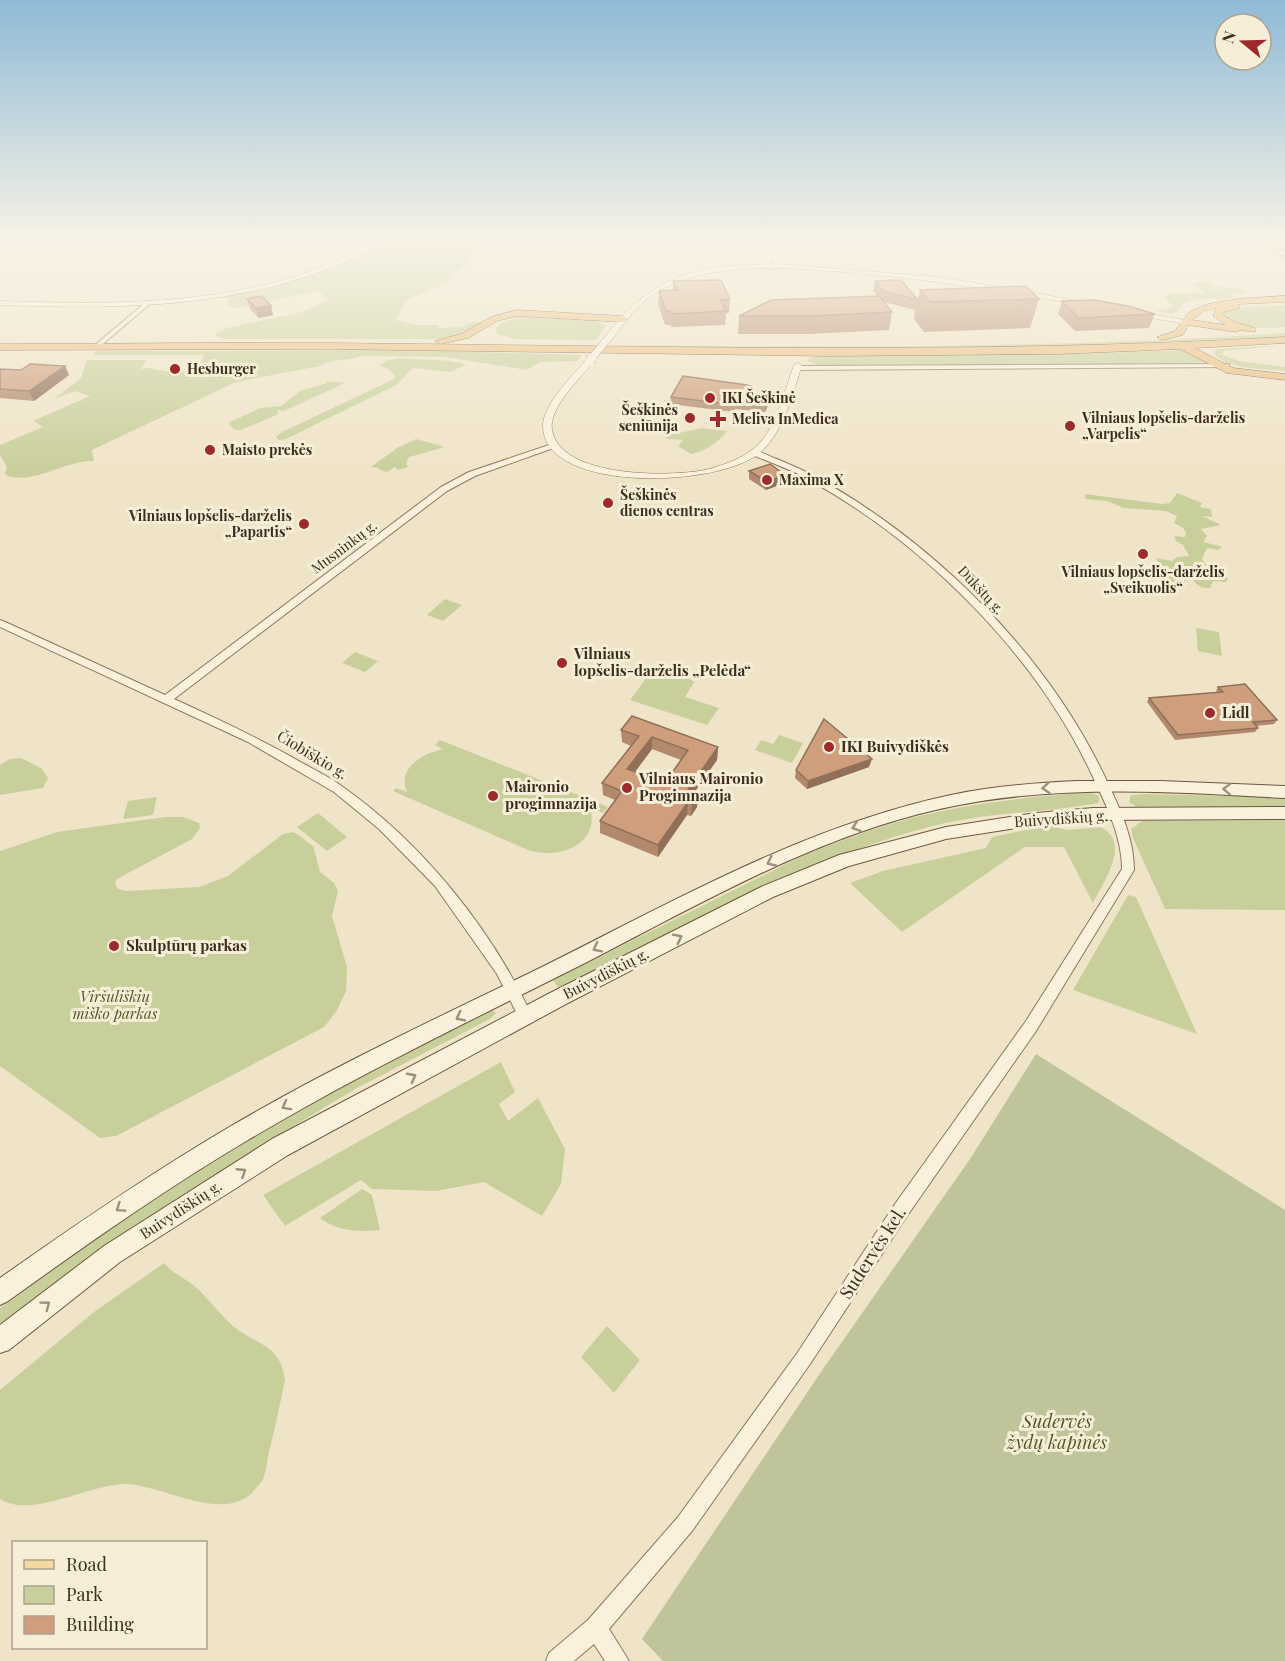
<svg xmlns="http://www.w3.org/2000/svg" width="1285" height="1661" viewBox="0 0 1285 1661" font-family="'Playfair Display',serif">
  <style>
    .green { fill: #c9cf9b }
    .cemetery { fill: #bfc49a }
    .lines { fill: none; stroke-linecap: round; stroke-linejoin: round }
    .minor-casing { stroke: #8d765c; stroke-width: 2 }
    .tertiary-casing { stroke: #8d765c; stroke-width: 1 }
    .secondary-casing { stroke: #6f573f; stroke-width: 2 }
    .primary-casing { stroke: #5b4430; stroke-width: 2 }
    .trunk-casing { stroke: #5b4430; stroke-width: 1 }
    .minor { fill: #faf1dc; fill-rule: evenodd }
    .tertiary { fill: #faf1dc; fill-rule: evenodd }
    .secondary { fill: #faf1dc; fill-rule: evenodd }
    .primary { fill: #f3d9a0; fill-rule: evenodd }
    .trunk { fill: #eabe7c; fill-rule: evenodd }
    .tertiary-bridge-far1-casing { stroke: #8d765c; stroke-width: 8; stroke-linecap: butt }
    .tertiary-bridge-casing { stroke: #8d765c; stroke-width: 10; stroke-linecap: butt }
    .tertiary-bridge-far1 { stroke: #faf1dc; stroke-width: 7 }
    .tertiary-bridge { stroke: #faf1dc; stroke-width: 9 }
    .wall { fill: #b2896c; fill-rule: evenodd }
    .shaded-wall { fill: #916f58 }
    .building { fill: #cf9f7d; stroke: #916f58; stroke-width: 1.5; fill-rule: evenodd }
    .oneway { stroke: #9c907e }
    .poi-dot { fill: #9e2a2b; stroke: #f7eed8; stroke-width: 2 }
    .labels { text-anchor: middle; stroke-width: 6; stroke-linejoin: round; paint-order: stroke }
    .far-poi-label { font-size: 14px; font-weight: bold; fill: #3d2e20; stroke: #f7eed8; text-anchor: start }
    .far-street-label { font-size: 14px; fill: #3d2e20; stroke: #f7eed8 }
    .poi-label { font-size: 15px; font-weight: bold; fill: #3d2e20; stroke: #f7eed8; text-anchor: start }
    .street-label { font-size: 15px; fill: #3d2e20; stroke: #f7eed8 }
    .park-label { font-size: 15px; font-style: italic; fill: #4d5a26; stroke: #f7eed8 }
    .near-street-label { font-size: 18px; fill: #3d2e20; stroke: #f7eed8 }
    .near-park-label { font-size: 18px; font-style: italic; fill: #4d5a26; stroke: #f7eed8 }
  </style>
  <rect width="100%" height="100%" fill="#f0e4c8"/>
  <!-- green -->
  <path class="green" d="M385,241H492L463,262L470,263L450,276L455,278L406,301L396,320L418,325H439V328L462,327L473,322H484L470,331L445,339H224L216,336L217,333L227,328L301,312L329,300L318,291L235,308L227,305L228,295C283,282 336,270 385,241Z
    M1205,282L1215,285V291H1218L1217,286L1246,290L1247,294L1231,293L1233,298L1196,299L1182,304L1180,309L1173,314L1155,311L1175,306L1167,301L1165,296L1169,293H1206L1190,284Z
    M1285,305V327C1258,329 1246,329 1222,315L1225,311L1244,307Z
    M521,317L597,321L606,326L595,340L515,339L497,334L496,329L500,323Z
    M1285,333V338L1059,349H541L458,345C734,345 1010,352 1285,333Z
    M1285,345L1224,351L1222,355L1239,361L1285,367V371C1265,369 1224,370 1213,352L1218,349Z
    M410,350L582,355L577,361L540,362L527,370L446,357L361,356C348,362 330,358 320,366L236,382L92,450L94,461C66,459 29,488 5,474L7,467L0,455V445L43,427L33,421L90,396L75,391L54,399L81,378L87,360H147L140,369C145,369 149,367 154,369C178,373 190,379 205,355H93L97,351Z
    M1188,350L1207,362L1107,366H820L808,361L809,358L817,356L1072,354Z
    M399,358C413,360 459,359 465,365L451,372L413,368L396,385L286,439L279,440L276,437L280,433L394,379L395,376L389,369L379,366L387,360Z
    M326,381L345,383L284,411L277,410L279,414L241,430H235L228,423L260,408L281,406L300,391L327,383Z
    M702,428L727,431C718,443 705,451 691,454L678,446L683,440L667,439L665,436Z
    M416,439L445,447L409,457L406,463L408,467L398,470L395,467L387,472L378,469L380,468L371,467L397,448Z
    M1177,493L1202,503L1200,507L1211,509L1212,517L1202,516L1221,525L1201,529L1207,536L1203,542L1220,546L1222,548L1217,550L1207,548L1202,559C1210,572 1219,568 1228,578L1226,582L1213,581L1210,588C1201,589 1196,585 1191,577L1176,588L1164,589L1161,570L1156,558L1172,561L1177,557L1189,556L1183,545L1176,541L1174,536L1185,537L1186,533L1183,528L1174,523L1177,516L1166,511L1124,508L1107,501L1085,499V494L1162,504L1170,503Z
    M445,599L462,605L443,621L427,615Z
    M1196,628L1219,632L1222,656L1198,651Z
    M355,652L378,661L365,672L342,663Z
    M653,669L695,681L685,697L719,708L707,725L630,700Z
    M779,735L803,743L792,763L755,750L761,740L773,744Z
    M440,740L608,807L603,813L590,808C601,845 557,860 528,850L393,791L396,788L407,792C396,768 424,753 443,749L435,745Z
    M21,758L41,768L48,778L43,788L0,795V765L10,759Z
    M1089,792L1099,796V803C1045,813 990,812 937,825C802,859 682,927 560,990L553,980L806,854C840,841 875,828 911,818C969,803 1029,797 1089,792Z
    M1145,794L1285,797V808L1140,809L1129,802L1131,795Z
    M157,797L153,815L123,819L128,801Z
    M318,813L347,837L327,851L297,827Z
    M165,817H183L199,823L200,828L192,839L117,879L115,884L118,889L127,891L199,887L228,876L283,834L294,832L313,846L320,872L334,883L338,891L332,916L347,967L346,991L336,1012L324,1027L116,1136L100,1138L0,1066V851L57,832Z
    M1285,820V910L1165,909L1133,838L1131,829L1142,821Z
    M1049,825L1067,830L1101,827C1132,843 1103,883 1093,903L1064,847H1025L902,932L850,883L883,871L986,848L992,837Z
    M1128,895L1136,897L1197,1034L1073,990Z
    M492,1010L496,1013L490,1019L357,1088L302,1121L163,1209L0,1327V1308C107,1221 225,1149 347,1084C394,1059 443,1031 492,1010Z
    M501,1062L515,1092L499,1104L508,1121L538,1098L565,1149L561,1184L542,1216L484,1182L436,1191L372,1189L361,1180L285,1226L263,1195Z
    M362,1189L372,1195L380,1230C357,1232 339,1232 320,1218Z
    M164,1263C171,1272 177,1274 186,1280C204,1291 217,1312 233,1326C256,1345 281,1344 285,1380C280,1404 275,1428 269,1452C267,1460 267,1471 263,1479C261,1483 255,1489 252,1493C220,1523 162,1484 124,1484C87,1485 32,1519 0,1499V1390L94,1312Z
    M607,1326L640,1360L614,1393L581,1357Z"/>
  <!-- cemetery -->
  <path class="cemetery" d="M1036,1054L1285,1210V1661H663L642,1639L823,1369L970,1159Z"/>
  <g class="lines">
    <!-- minor casing -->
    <g class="minor-casing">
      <path id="minor" d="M146,302L151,303L98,348H94V346Z
        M1227,364L1229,365V367L797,370L794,368L797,366Z
        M552,444L559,446L475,476L447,491L174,699C218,719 261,739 304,764C317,771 331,778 343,787C422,843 491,928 532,1016L530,1020L525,1022L520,1020L497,974L435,886L379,829L334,792L248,742L0,627V620L3,621L165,695L441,487L469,472Z
        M752,451H758C776,459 795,466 812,475C932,540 1045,652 1104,775C1118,805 1134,836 1134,870L1036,1031L907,1216L810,1364L692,1531L609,1629L629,1661H605L594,1644L574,1661H546L549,1653L588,1620L678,1517L798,1352L895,1204L1026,1021L1122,869C1122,836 1106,805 1092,775C1036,654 923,542 806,478C789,469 770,462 752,455Z"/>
    </g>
    <!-- tertiary casing -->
    <g class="tertiary-casing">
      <path id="tertiary" d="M377,241H385C367,255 341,264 320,272C217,309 108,309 0,305V301C96,304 196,306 290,278C320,269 349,255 377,241Z
        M768,241H774L781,264L936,277L1026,291L1091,304L1087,306C1010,292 934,280 856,273C792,268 722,260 662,289C642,299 627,319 614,337L607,335C653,273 700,265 774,264Z
        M1132,311L1185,320L1189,322L1185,324L1135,315Z
        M587,359L594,361C582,377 548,408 552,430C561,478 668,477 705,470C721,466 738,460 752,450C776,432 784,392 794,365L798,363L802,365C793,393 784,430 762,451C723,488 545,494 543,427C542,405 573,375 587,359Z"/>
    </g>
    <!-- secondary casing -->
    <g class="secondary-casing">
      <path id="secondary" d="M1077,781H1160L1285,786V798C1175,792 1063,784 954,806C823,832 704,902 585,963C472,1020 357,1075 248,1140C165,1189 86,1245 8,1301L0,1305V1278C75,1225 151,1173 231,1126C332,1067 437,1018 542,967C674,901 805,826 951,795C992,786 1035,783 1077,781Z
        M1285,807V819L1093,820L1036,825L946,839L849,866L773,897L566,1004L288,1155L120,1262L9,1350L0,1353V1325L104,1246L272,1139L552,992L761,887L839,855L946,827L1036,813L1093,808Z"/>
    </g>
    <!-- primary casing -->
    <g class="primary-casing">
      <path id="primary" d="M1259,241H1268L1285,252V257Z"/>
    </g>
    <!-- trunk casing -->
    <g class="trunk-casing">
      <path id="trunk" d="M1279,241H1285V244Z
        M1285,296V302L1239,304V308L1224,312L1223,315L1235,322L1255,328V332L1240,330L1236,332L1188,325L1183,335L1162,340L1157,337L1175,331L1189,312L1208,304L1237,299ZM1226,306L1217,308L1213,316L1226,325L1192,320L1204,311Z
        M517,310L623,316L628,319L623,322L517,316L497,321L468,338L440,344L435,341L461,334L491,317Z
        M1285,337V343L1195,348L1233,368L1285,374V380L1227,373L1180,349L1058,354L830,356L328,349L0,350V344C110,344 220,342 329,343C648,346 966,355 1285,337Z"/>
    </g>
    <!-- minor -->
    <use href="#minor" class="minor"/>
    <!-- tertiary -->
    <use href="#tertiary" class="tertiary"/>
    <!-- secondary -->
    <use href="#secondary" class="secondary"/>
    <!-- primary -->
    <use href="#primary" class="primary"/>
    <!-- trunk -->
    <use href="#trunk" class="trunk"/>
    <!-- tertiary-bridge-far1 casing -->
    <g class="tertiary-bridge-far1-casing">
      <path id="tertiary-bridge-far1" d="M591,359L611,335"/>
    </g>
    <!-- tertiary-bridge casing -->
    <g class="tertiary-bridge-casing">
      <path id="tertiary-bridge" d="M590,361L592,358"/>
    </g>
    <!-- tertiary-bridge-far1 -->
    <use href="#tertiary-bridge-far1" class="tertiary-bridge-far1"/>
    <!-- tertiary-bridge -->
    <use href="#tertiary-bridge" class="tertiary-bridge"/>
  </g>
  <!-- wall -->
  <path class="wall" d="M673,281L730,299L729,313H726L725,325L671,327V325H665L658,304L659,291L673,290Z
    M875,281L918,299L920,290L1039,299L1030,328L924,332L914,319L915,310L884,302L892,312L889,330L809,334H738L739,316L877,296L873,291Z
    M247,299L271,305L273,315L259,318L250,309Z
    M1062,301L1155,314L1149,328L1075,331L1058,314Z
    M65,366L69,375L34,401L0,398V369L21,370Z
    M754,388L753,393L770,395L769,403L765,412L735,409L734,412L670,404L671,397Z
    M749,471L784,483L766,490L749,479Z
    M1218,687L1277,720L1274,724L1256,726L1258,728L1255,732L1175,740L1147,702L1149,698L1217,692L1216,691Z
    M621,730L718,747L717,760L693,793L698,795L697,807L691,816L687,815L658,857L600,833V821L615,800L603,795L602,783L631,746L622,742ZM652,749L681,760L665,783L635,772Z
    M869,767L807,789L795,778L796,770Z"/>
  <!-- shaded-wall -->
  <path class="shaded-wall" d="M271,305L273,315L259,318L256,308Z
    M65,366L69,375L34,401L29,391Z
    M770,395L769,403L765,412L766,405Z
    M785,475L784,483L766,490L767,482Z
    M652,737V749L628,781L627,769Z
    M718,747L717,760L687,803V791Z
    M872,759L869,767L807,789L808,781Z
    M698,795L697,807L691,816L692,804Z
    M688,802L687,815L658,857V845Z"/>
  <!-- building -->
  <path class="building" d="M721,280L730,299L721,300L726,311L672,314L671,311H666L659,291L677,290L673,281Z
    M901,280L918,300L883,291L875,281Z
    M1026,286L1039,299L930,302L920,290Z
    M261,296L271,305L256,308L247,299Z
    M879,296L892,312L812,316H739L771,300Z
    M1094,300L1128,306L1155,314L1079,318L1062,301Z
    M30,364L65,366L29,391L0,389V369L21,370Z
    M683,376L747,385L754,388L752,393L770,395L766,405L735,402L734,405L671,397Z
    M770,464L785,475L767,482L749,471Z
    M1245,684L1277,720L1253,722L1258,728L1178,735L1149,698L1223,692L1218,687Z
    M632,716L718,747L687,791L698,795L692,804L688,802L658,845L600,821L622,791L602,783L639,736L621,730ZM652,737L688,750L665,783L627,769Z
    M824,719L872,759L808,781L796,770Z"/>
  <!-- one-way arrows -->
  <defs><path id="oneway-chevron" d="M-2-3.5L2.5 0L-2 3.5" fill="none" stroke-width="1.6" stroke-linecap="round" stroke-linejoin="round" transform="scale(1.5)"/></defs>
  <g class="oneway">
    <use href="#oneway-chevron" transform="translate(1046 788) rotate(175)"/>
    <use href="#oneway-chevron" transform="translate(1227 789) rotate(-178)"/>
    <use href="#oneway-chevron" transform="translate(856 827) rotate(161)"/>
    <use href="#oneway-chevron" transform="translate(771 862) rotate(155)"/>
    <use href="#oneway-chevron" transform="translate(678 938) rotate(-27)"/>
    <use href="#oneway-chevron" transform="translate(597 948) rotate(153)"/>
    <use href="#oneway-chevron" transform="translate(460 1017) rotate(153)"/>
    <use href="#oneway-chevron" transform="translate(412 1077) rotate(-28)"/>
    <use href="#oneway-chevron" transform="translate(286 1106) rotate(151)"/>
    <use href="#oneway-chevron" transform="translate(242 1172) rotate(-33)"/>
    <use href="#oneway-chevron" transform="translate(120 1208) rotate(146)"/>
    <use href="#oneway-chevron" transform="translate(46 1305) rotate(-37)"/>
  </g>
  <!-- sky -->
  <linearGradient id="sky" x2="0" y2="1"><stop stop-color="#8fbad6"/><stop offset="0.51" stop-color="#f8f3e6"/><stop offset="1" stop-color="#f8f3e6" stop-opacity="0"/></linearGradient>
  <rect width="1285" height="473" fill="url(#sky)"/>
  <!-- markers -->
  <g class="poi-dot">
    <circle cx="175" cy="369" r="6"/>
    <circle cx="710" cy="398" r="6"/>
    <circle cx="690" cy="418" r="6"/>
    <path d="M715 410h6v6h6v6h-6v6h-6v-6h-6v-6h6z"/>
    <circle cx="1070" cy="426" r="6"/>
    <circle cx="210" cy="450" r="6"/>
    <circle cx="767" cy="480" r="6"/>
    <circle cx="608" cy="503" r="6"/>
    <circle cx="304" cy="524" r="6"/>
    <circle cx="1143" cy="554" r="6"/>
    <circle cx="562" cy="663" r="6"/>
    <circle cx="1210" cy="713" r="6"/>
    <circle cx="829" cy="747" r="6"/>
    <circle cx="627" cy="788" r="6"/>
    <circle cx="493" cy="796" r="6"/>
    <circle cx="114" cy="946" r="6"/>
  </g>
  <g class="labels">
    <!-- far-poi labels -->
    <g class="far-poi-label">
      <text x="187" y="374">Hesburger</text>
      <text x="722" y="403">IKI Šeškinė</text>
      <text x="678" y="415" text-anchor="end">Šeškinės<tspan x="678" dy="16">seniūnija</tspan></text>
      <text x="1082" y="423">Vilniaus lopšelis-darželis<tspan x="1082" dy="16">„Varpelis“</tspan></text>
      <text x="732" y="424">Meliva InMedica</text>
      <text x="222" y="455">Maisto prekės</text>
      <text x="779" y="485">Maxima X</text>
      <text x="620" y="500">Šeškinės<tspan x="620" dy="16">dienos centras</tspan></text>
      <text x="292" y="521" text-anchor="end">Vilniaus lopšelis-darželis<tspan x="292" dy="16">„Papartis“</tspan></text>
      <text x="1143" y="577" text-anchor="middle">Vilniaus lopšelis-darželis<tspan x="1143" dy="16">„Sveikuolis“</tspan></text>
    </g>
    <!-- far-street labels -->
    <g class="far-street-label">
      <text transform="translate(344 547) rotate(-37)" y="5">Musninkų g.</text>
      <text transform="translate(981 590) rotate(47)" y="5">Dūkštų g.</text>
    </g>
    <!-- poi labels -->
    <g class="poi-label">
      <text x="574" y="659">Vilniaus<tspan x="574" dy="17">lopšelis-darželis „Pelėda“</tspan></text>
      <text x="1222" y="718">Lidl</text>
      <text x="841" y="752">IKI Buivydiškės</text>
      <text x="639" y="784">Vilniaus Maironio<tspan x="639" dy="17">Progimnazija</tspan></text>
      <text x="505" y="792">Maironio<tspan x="505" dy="17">progimnazija</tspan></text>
      <text x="126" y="951">Skulptūrų parkas</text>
    </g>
    <!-- street labels -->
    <g class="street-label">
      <text transform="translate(312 755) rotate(31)" y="5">Čiobiškio g.</text>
      <text transform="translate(1061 819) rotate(-4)" y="5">Buivydiškių g.</text>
      <text transform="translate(606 974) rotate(-27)" y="5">Buivydiškių g.</text>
      <text transform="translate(181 1210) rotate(-33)" y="5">Buivydiškių g.</text>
    </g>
    <!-- park labels -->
    <g class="park-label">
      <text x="115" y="1002">Viršuliškių<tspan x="115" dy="17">miško parkas</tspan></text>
    </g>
    <!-- near-street labels -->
    <g class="near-street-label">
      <text transform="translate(873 1253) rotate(-57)" y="6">Sudervės kel.</text>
    </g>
    <!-- near-park labels -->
    <g class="near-park-label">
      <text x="1057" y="1428">Sudervės<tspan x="1057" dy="21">žydų kapinės</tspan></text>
    </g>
  </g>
  <!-- legend -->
  <rect x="12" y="1541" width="195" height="108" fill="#f7eed8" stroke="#ada18e" stroke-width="1.5"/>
  <rect x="24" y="1560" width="30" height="9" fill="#f3d9a0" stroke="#ada18e" stroke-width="1.5"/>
  <text x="66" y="1571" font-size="18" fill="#3d2e20">Road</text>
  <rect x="24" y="1586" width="30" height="18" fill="#c9cf9b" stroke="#ada18e" stroke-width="1.5"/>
  <text x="66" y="1601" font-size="18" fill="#3d2e20">Park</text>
  <rect x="24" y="1616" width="30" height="18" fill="#cf9f7d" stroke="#ada18e" stroke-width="1.5"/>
  <text x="66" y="1631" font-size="18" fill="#3d2e20">Building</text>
  <!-- north arrow -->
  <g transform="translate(1243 42) rotate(289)"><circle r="28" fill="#f7eed8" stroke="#ada18e" stroke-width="1.5"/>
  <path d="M0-4.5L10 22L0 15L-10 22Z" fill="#9e2a2b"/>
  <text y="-9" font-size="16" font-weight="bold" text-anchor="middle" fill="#3d2e20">N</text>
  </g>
</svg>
